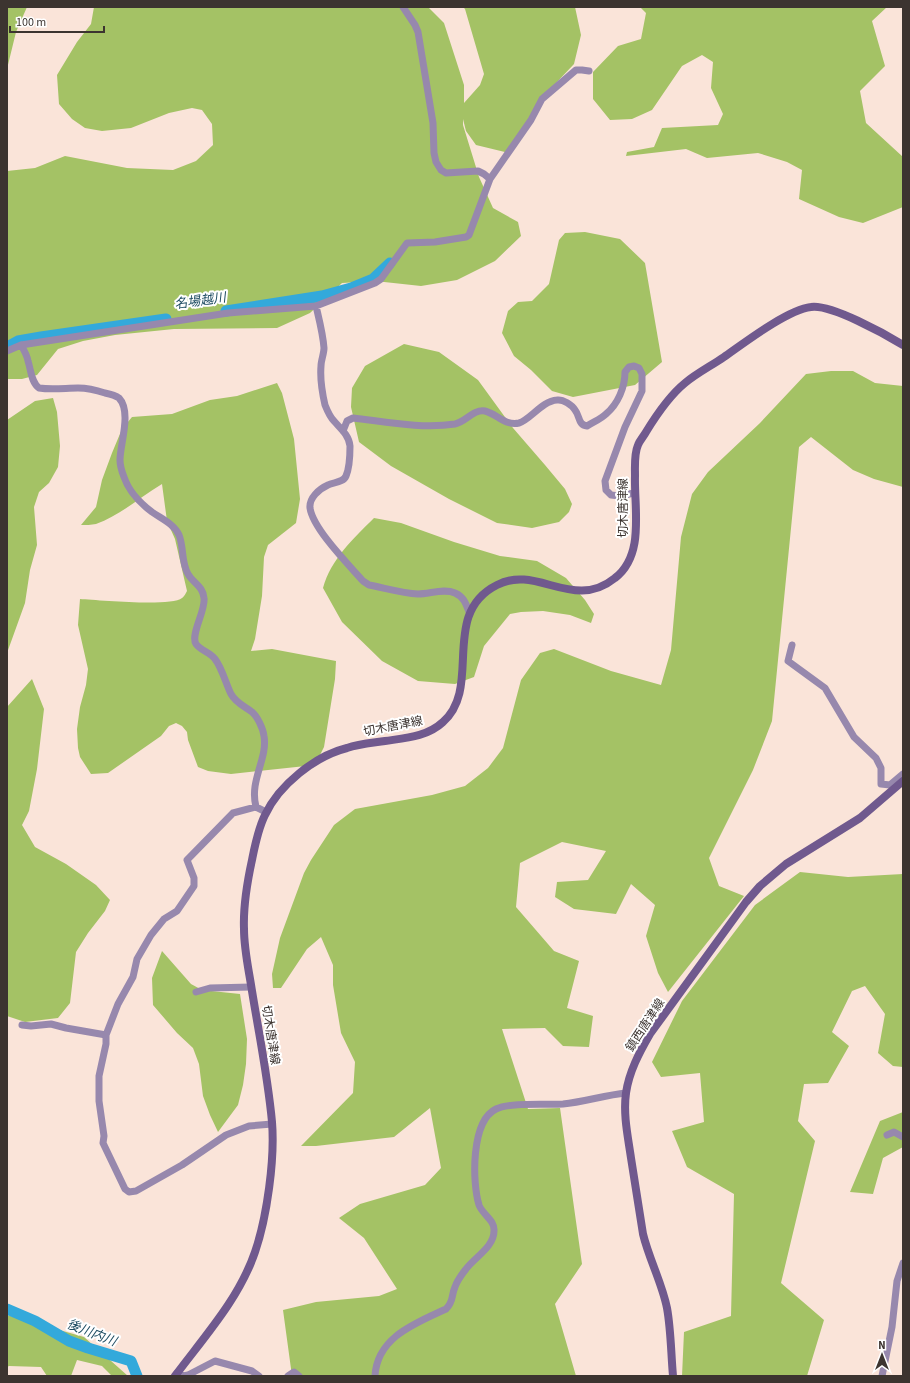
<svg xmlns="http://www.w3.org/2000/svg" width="910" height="1383" viewBox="0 0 910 1383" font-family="'Source Sans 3','Noto Sans JP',sans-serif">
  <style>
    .forest { fill: #a4c265 }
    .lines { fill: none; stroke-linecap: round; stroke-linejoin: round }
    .river { stroke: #33a9db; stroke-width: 11 }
    .street { stroke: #9788ad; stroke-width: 7 }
    .secondary { stroke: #70598e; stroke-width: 8 }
    .labels { text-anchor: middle; stroke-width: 4; stroke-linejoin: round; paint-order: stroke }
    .street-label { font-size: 12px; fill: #3c3430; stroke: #fff }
    .water-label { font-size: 13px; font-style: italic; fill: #1d4b61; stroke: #fff }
  </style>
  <rect width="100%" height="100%" fill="#fae4d9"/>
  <!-- forest -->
  <path class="forest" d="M7,7H27L16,32L7,69Z
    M94,7H428L444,23L464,85V103L480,85L484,74L465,9L463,7H575L581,35L574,64L540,100L509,153L476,145L466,131L463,119V125L479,177L493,208L518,222L521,236L495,261L457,280L421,286L375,281L342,283L310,313L277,328L174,329L115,335L83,341L58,349L37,375L22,379H7V171L35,168L65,156L127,168L173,170L196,161L213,145L212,124L202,110L192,108L169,113L131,128L102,131L85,128L72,119L59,104L57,75L77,42L91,24Z
    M640,7H887L872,21L885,66L860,91L866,123L903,157V207L863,223L839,217L799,199L802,170L787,162L758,153L707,158L686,149L626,156L627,152L654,147L662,128L718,125L723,114L711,88L713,62L702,55L682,66L652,110L632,119L610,120L593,99V72L618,46L641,39L646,13Z
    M585,232L620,239L645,263L662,362L635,385L573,397L552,391L531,370L514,356L502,333L508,311L518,302L532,301L549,284L559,240L565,233Z
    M404,344L439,352L478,380L513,428L545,465L565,489L572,504L569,512L559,522L532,528L497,523L449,499L391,466L359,442L351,407L352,388L365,366Z
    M831,371H853L875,383L903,386V487L874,479L853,470L811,437L799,447L772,721L753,770L709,858L719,886L744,896L668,992L658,973L646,936L655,905L631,884L616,914L574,909L555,897L557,882L588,880L606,851L562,842L520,863L516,907L554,951L579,961L567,1008L593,1016L589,1047L563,1046L545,1028L502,1029L528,1109L560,1108L582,1264L555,1304L576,1376H292L283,1310L316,1302L379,1296L397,1289L364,1238L339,1218L360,1204L425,1185L441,1168L430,1108L394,1137L316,1146H301L353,1093L355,1062L341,1033L333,985V965L321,937L307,949L281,988H273L272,974L280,938L304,873L311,860L334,825L355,809L432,795L465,786L488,768L503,748L521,680L540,653L554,649L611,671L661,685L671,650L681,537L692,494L708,472L760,423L806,374Z
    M277,383L282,393L294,439L300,499L296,523L268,545L264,557L262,596L255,639L251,651L272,649L336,661L335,679L324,747L315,765L231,774L208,771L198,767L188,740L187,732L182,726L176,723L169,726L161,736L108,773L91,774L80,757L78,748L77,729L80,707L86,685L88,669L78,625L80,599C98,600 171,607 182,598C184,597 186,593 187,591L175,539L167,521L162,484C140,497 121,515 96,524C91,525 86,525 81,525L96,507L102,480L112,453L122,429L132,417L172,414L210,400L237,396Z
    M53,398L57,412L60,446L58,467L49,483L39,492L34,507L37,545L30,570L25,603L7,653V420L35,401Z
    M374,518L401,523L454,542L500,556L537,561L566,578L585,600L594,614L591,623L570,615L543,611L521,612L510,614L484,646L474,677L455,684L418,681L382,661L342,622L323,588C331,559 353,539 374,518Z
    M32,679L44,709L37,769L29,811L22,825L35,847L66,864L96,885L110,900L105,911L88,933L76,952L70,1003L58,1018L25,1022L7,1016V707Z
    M800,872L848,877L903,874V1067L893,1066L878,1053L885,1014L865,986L852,991L832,1032L849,1046L828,1083L804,1084L798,1121L815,1141L781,1283L824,1320L807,1376H682L684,1332L731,1316L734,1194L687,1167L672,1131L704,1122L700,1073L661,1077L652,1062L682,1001L755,905Z
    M162,951L191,984L202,990L240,994L247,1039L246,1064L243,1085L238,1105L218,1132L210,1115L203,1096L199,1064L193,1048L177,1033L153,1005L152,978Z
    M903,1112V1147L883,1158L873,1194L850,1192L880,1121Z
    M7,1315L84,1337L128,1376H112L102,1366L77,1360L71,1376H47L41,1367L9,1366L7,1367Z"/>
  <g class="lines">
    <!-- river -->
    <path class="river" d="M226,311L322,296L351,288L373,279L390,263
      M7,347L18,341L41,337L166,319
      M7,1309L35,1321L69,1341L88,1348L131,1361L137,1376"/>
    <!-- street -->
    <path class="street" d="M490,179L531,120L542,99L576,70H582L589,71
      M316,306C319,319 323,334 324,348C324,354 321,360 321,366C320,378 322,392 325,405C327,410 330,417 334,421C340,428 349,435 350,446C350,454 349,469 346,476C343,483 333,482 328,485C319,489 309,498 310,508C313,529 349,565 363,581L369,585C385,588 402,593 418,594C430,594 444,588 455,593C464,597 466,604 469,612
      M21,345C24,350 27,355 28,361C31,370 31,382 39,388C52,390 66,388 78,388C88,388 96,390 105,393C110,394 115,395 119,398C132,412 120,444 120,460C120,466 122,472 124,477C129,492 140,503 152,512C162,519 174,524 179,535C184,547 181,562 188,574C193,583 203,586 204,598C206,610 190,635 196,644C201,651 210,652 215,659C222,668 226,684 231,694C236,703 244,706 252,712C257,716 263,728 264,736C268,759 249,780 256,807L266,812
      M7,351L21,345L228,313L316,306L375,283L381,279L407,243L435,242L466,237L469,235L490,179L484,174L478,171L446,173L441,170L436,162L434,153L433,123L418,32L415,25L403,7
      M343,431L347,421L353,418C387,422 422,429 455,424C466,422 473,409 485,411C497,414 505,426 519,423C530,420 542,401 557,400C563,399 572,405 575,410C580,416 578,425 587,426C593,422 601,419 606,414C618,404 625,387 625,372L629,367L634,366L639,368L642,374V391L625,427L605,481L606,490L611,495L620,496L634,493
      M792,645L788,661L825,688L854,737L876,758L881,768V784L890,785L903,774
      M256,807L233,813L187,860L194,878V886L177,911L164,919L151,935L137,959L133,977L118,1004L106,1035V1044L99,1076V1101L104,1136L103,1143L125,1189L129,1192L136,1191L182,1165L226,1135L249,1126L272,1124
      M196,992L210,988L251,987
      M22,1025L31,1026L51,1024L66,1028L106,1035
      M887,1135L894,1132L903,1137
      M177,1373L183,1376L188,1375L215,1361L252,1371L259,1376
      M288,1376L294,1372L299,1376
      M375,1376C377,1337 416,1323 446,1309C454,1301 451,1296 455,1287C457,1281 462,1274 466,1269C475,1257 494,1247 494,1231C495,1220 482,1214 479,1205C472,1182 471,1121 496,1109C510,1102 546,1105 563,1104C584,1102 605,1095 626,1093
      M882,1376L892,1327L897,1281L903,1263"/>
    <!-- secondary -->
    <path class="secondary" d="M175,1376C204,1337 239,1299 255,1252C267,1217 275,1159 272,1122C268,1078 259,1034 252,991C249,971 244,950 244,929C243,905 247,883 252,860C255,845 258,829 265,815C279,785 315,756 347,748C359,744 372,743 385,741C405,738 427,737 443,722C483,687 439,614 497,585C537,564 573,612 615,578C645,555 634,509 635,476C635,466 634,454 638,445C640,440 644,436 646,432C657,414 669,396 685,383C697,373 711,366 724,357C744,343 787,310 811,307C831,304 885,334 903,345
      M673,1376C671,1354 671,1330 667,1308C662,1283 649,1259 643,1234C639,1209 635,1183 631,1158C628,1137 623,1115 626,1093C629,1072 639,1053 650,1034L746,902L760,886L786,864L860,818L903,781"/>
  </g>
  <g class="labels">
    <!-- street labels -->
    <g class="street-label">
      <text transform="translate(623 508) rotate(-90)" y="4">切木唐津線</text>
      <text transform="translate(393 726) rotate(-11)" y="4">切木唐津線</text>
      <text transform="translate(645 1025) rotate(-57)" y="4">鎮西唐津線</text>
      <text transform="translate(271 1035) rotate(81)" y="4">切木唐津線</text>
    </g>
    <!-- water labels -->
    <g class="water-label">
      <text transform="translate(200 300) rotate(-8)" y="5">名場越川</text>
      <text transform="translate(92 1332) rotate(21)" y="5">後川内川</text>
    </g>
  </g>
  <!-- border -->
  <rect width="910" height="1383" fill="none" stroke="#3c3430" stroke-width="16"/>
  <!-- north arrow -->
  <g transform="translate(882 1355)" stroke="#ffffff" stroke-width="3" paint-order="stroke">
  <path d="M0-3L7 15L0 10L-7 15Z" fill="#3c3430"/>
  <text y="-6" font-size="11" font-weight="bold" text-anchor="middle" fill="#3c3430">N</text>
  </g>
  <!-- scale -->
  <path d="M10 26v6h94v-6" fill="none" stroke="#3c3430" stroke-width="2"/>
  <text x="16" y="26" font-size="12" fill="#3c3430" stroke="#ffffff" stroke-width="3" paint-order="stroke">100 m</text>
</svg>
